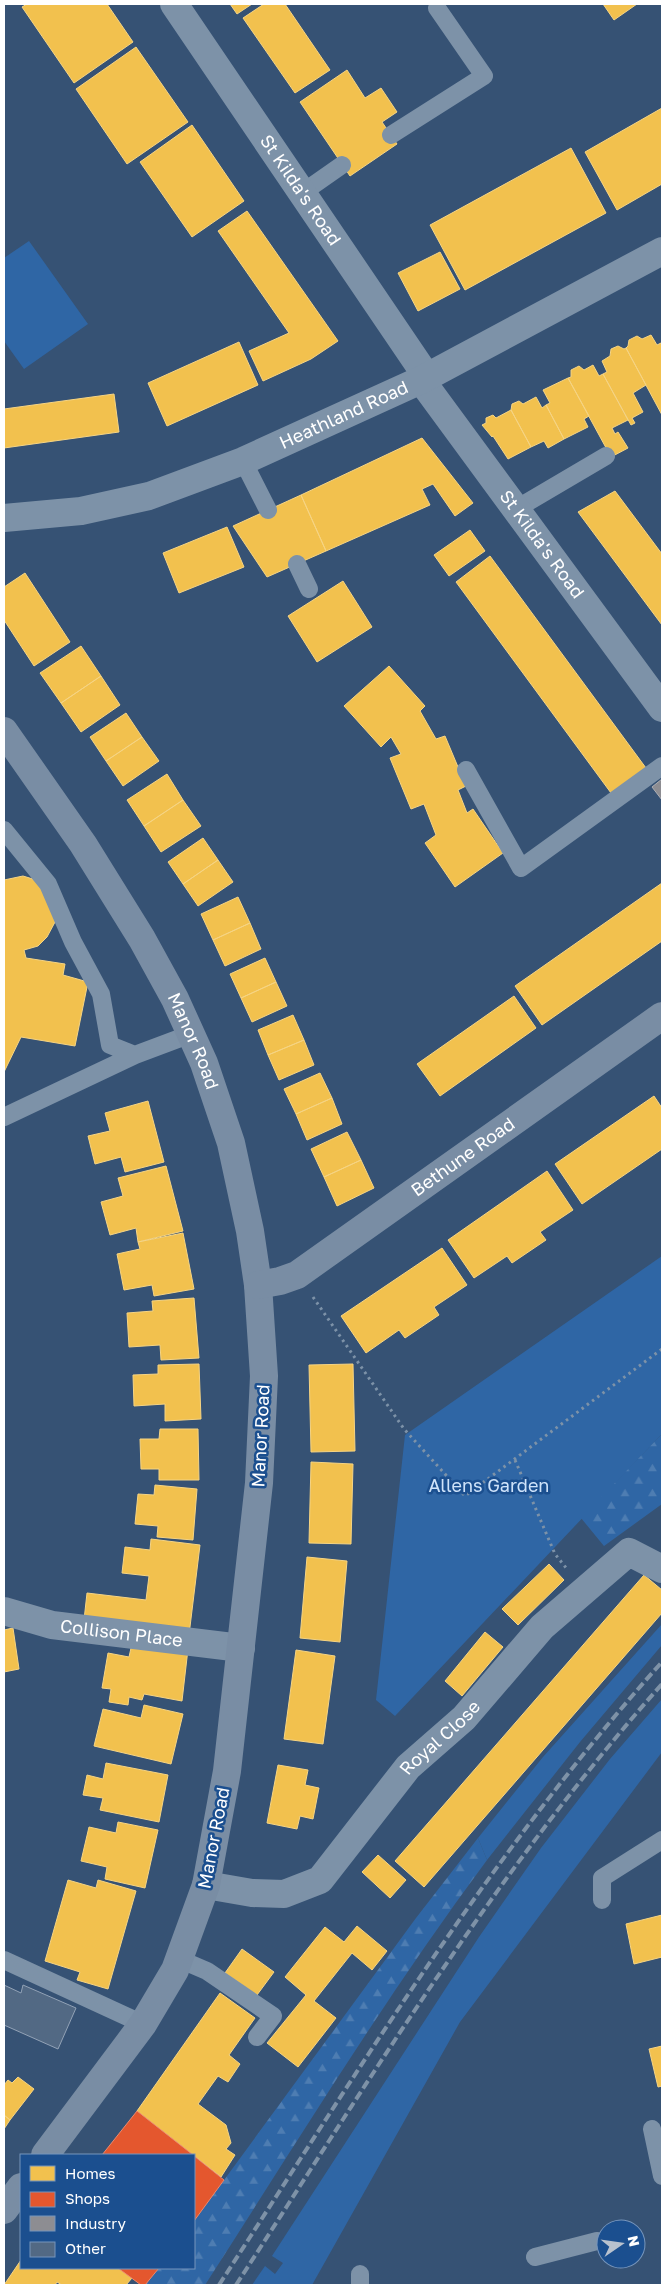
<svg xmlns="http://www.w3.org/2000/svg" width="666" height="2289" viewBox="0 0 666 2289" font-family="'Golos Text',sans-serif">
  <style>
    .green { fill: #2f66a5 }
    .forest { fill: url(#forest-firs) }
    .homes { fill: #f2c14e; stroke: #f6d483 }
    .shops { fill: #e4572e; stroke: #ec896d }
    .industry { fill: #8d8d92; stroke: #afafb3 }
    .building { fill: #526984; stroke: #92a2b6 }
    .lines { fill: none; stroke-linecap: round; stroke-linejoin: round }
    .path { stroke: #7d92a8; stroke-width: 3; stroke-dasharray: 2.5 4; stroke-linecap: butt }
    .lane { stroke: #7d92a8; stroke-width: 18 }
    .street { stroke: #7d92a8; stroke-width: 28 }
    .secondary { stroke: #798da4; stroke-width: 28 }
    .rail { stroke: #7e92a7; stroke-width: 4; stroke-dasharray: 9 4; stroke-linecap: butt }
    .labels { text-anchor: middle; stroke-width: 5; stroke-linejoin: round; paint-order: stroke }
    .street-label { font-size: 18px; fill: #fff; stroke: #1b4f8f }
    .park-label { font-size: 18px; fill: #cfe3fa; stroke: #1b4f8f }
  </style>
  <defs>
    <pattern id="forest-firs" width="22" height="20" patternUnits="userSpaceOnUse" patternTransform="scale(1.25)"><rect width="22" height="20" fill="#2f66a5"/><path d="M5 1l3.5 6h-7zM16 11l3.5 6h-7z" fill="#4e7db2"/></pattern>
  </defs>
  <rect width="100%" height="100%" fill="#365274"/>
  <!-- green -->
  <path class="green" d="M29,241L88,324L24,369L4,341V258Z
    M662,1256V1434L395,1716L376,1700L405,1435Z
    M662,1624V1645L580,1742L487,1860L478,1838L543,1757Z
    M662,1699V1752L460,2022L312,2285H252L265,2266L275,2274L283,2263L272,2256L479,1937L541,1848L610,1759Z"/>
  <!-- forest -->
  <path class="forest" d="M662,1434V1504L604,1546L581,1518Z
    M478,1838L487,1860C386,1996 297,2142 205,2285H145L159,2268H194V2221L416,1918Z"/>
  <!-- homes -->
  <path class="homes" d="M27,4H107L133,42L74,83L22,7Z
    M230,4H252L237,14Z
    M264,4H285L330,70L295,93L243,18Z
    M603,4H637L614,20Z
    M136,47L188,122L127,164L76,89Z
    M347,70L365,98L381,88L397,112L382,122L397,144L350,176L300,102Z
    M662,108V184L617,210L585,152Z
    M192,125L244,201L192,237L140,162Z
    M571,148L606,213L465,290L430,225Z
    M247,211L338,341L311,359L263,381L249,351L289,333L218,231Z
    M440,252L460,289L418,311L398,273Z
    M651,335L657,345L661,343L662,345V415L626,348L628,346L629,340L637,336L642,339Z
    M239,342L258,385L167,426L148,383Z
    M618,346L624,349L626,348L646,385L633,393L643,412L632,418L635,423L631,425L603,374L607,372L602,361L610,356L611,349Z
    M593,365L599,376L603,374L628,420L612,428L615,434L618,432L628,448L611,457L568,378L571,377V370L579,366L584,370Z
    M568,378L589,416L584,419L588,427L564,439L546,405L550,403L543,390Z
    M114,394L119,432L4,448V409Z
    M536,397L542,408L546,405L564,439L548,448L544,441L531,447L511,410L512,404L519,401L523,404Z
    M511,410L531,447L508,459L493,436L492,437L482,425L486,423V418L493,415L496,418Z
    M422,438L473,503L455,516L433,484L422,489L430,505L326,551L301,495Z
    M615,491L662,554V625L578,512Z
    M301,495L326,551L267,577L233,526Z
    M227,527L244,567L179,593L163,553Z
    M470,530L485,551L449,576L434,555Z
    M490,556L646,768L611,793L456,582Z
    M25,573L70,642L34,666L4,620V587Z
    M343,581L372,627L317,662L288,616Z
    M81,646L101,676L61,703L40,673Z
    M389,666L425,706L420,711L436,739L445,736L466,786L458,790L467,813L473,809L503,853L455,887L425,843L436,835L424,804L411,809L390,758L401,754L391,737L381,747L344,706Z
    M101,676L120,705L81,732L61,703Z
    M126,713L142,737L106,761L90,737Z
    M142,737L159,761L123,786L106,761Z
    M167,774L183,800L144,826L127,800Z
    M183,800L201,826L161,852L144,826Z
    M203,838L218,860L183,884L168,862Z
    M218,860L233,882L198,906L183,884Z
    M23,876L36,880L46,888L55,922L47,937L38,946L24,950L26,958L65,964L63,975L88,982L75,1046L21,1037L4,1072V880Z
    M662,883V941L542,1025L515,986Z
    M238,897L250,923L213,940L201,914Z
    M250,923L261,949L225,966L213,940Z
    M265,958L276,982L241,998L230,974Z
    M276,982L287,1006L252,1022L241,998Z
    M514,996L536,1028L440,1096L417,1064Z
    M293,1015L304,1040L268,1055L258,1030Z
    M304,1040L314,1065L279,1080L268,1055Z
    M320,1073L332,1098L296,1114L284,1089Z
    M654,1096L662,1108V1149L582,1204L555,1164Z
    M332,1098L342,1124L307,1140L296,1114Z
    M148,1101L164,1162L125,1172L121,1157L95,1164L88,1136L110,1131L105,1113Z
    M347,1132L361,1160L324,1177L311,1149Z
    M361,1160L374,1188L337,1206L324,1177Z
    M166,1166L183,1231L138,1242L136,1228L110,1235L101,1202L123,1196L118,1178Z
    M547,1171L573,1210L540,1232L546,1240L512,1263L507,1256L474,1278L448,1240Z
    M183,1233L194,1289L154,1296L152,1285L124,1290L117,1254L140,1249L138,1242Z
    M442,1248L467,1285L434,1307L439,1315L405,1338L399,1330L366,1353L341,1316Z
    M194,1298L199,1358L161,1360L160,1345L129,1347L127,1313L153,1311L152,1301Z
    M199,1364L201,1419L165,1421V1404L134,1406L133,1375L158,1374V1365Z
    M353,1364L355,1451L311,1452L309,1365Z
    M160,1429H198L199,1480H159V1469H141L140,1439H159Z
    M311,1462L353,1464L351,1544L309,1543Z
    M155,1485L197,1489L193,1540L157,1537L158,1526L135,1524L138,1494L154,1495Z
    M151,1539L200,1545L189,1635L84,1620L87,1593L146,1600L149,1576L122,1573L125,1547L150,1550Z
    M307,1557L347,1561L340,1642L300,1638Z
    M549,1564L564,1580L518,1625L502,1609Z
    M644,1575L662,1590V1613L424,1887L395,1861Z
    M13,1628L19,1669L4,1672V1630Z
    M485,1632L503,1647L462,1696L445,1681Z
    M131,1648L188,1649L182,1701L144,1694L142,1700L129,1697L128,1705L109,1702L111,1689L102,1688L108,1653L129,1657Z
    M296,1650L335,1656L323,1744L284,1739Z
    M144,1705L183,1714L171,1764L94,1746L103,1709L141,1718Z
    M106,1763L168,1775L159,1822L100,1810L103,1798L83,1795L87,1775L103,1779Z
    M278,1765L308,1770L305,1785L319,1788L313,1819L300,1816L297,1829L267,1823Z
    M118,1822L158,1830L145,1888L105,1879L107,1867L81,1861L89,1827L116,1833Z
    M378,1855L406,1880L390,1898L362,1872Z
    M68,1880L96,1888L98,1880L136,1891L108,1989L77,1980L80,1972L45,1961Z
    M662,1915V1957L634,1964L626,1924Z
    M357,1926L387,1951L372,1970L352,1953L314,2001L336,2018L298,2067L267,2043L306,1995L285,1977L325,1927L344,1942Z
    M242,1949L274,1972L257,1995L225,1973Z
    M220,1993L255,2018L229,2055L240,2064L228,2082L218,2076L198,2104L226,2125L231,2143L226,2149L235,2155L221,2177L137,2111Z
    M662,2046V2086L658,2087L649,2049Z
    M18,2077L34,2089L10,2120L4,2115V2085L8,2080L12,2083Z
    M4,2115L10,2120L4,2129Z
    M21,2260V2268H118L132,2278L126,2285H62L57,2282L55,2285H4Z"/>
  <!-- shops -->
  <path class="shops" d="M137,2111L193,2155H102Z
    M194,2156L224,2180L194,2221Z
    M118,2268H159L145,2285H141Z"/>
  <!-- industry -->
  <path class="industry" d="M662,779V800L652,787Z"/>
  <!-- building -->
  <path class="building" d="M4,1985L21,1993L23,1985L76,2008L58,2049L4,2025Z"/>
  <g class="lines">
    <!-- path -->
    <path class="path" d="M313,1297L404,1429L465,1496L662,1349
      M515,1460L555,1554L567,1569"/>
    <!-- lane -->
    <path class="lane" d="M391,135L484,76L437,8
      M302,193L342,165
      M243,461L268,510
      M516,509L606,456
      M297,564L309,589
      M466,770L521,868L662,766
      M4,830L48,884L73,942L101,994L110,1045L135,1055L191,1034
      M4,1117L135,1055
      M602,1900V1878L662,1840
      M179,1959L207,1971L273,2016L257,2037
      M4,1960L143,2024
      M652,2129L662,2176
      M535,2257L597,2241
      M360,2285V2274"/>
    <!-- street -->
    <g class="street">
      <path id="s1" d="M174,4L427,377"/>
      <path id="s2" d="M421,380L662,708"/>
      <path id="s3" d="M4,518L81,511L149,496L243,461L421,380L662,251"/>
      <path id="s4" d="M4,1611L52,1625L241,1648"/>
      <path id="s5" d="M206,1885L252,1893L284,1894L320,1880L408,1767L464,1718L542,1627L629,1552L662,1569"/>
    </g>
    <!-- secondary -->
    <g class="secondary">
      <path id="s6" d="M4,731L83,844L142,939L175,999L204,1063L231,1143L250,1231L258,1285L264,1376L259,1483L227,1771L206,1885L175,1970L143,2024L45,2155"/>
      <path id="s7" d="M258,1285L280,1281L297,1275L662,1016"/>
      <path d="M4,2210L21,2187"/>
    </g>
    <!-- rail -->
    <path class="rail" d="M219,2285C358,2071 491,1852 662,1662
      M236,2285C370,2079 498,1868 662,1684"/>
  </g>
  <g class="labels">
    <!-- street labels -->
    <g class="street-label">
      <text dy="6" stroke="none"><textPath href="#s1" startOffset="225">St Kilda's Road</textPath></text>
      <text dy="6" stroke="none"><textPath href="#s3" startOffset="358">Heathland Road</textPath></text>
      <text dy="6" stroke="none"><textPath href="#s2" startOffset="204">St Kilda's Road</textPath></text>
      <text dy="6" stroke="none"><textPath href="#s6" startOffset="364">Manor Road</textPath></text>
      <text dy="6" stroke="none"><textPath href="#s7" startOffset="244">Bethune Road</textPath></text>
      <text transform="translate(261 1436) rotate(-87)" y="6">Manor Road</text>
      <text dy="6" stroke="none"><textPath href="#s4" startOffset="120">Collison Place</textPath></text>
      <text dy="6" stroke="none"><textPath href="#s5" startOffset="304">Royal Close</textPath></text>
      <text transform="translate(214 1838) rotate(-79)" y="6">Manor Road</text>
    </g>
    <!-- park labels -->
    <g class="park-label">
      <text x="489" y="1492">Allens Garden</text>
    </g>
  </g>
  <!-- border -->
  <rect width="666" height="2289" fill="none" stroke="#ffffff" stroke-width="10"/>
  <!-- legend -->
  <rect x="20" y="2154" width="175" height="115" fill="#1b4f8f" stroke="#7695bc"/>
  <rect x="30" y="2166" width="25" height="15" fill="#f2c14e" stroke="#7695bc"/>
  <text x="65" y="2179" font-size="15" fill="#ffffff">Homes</text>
  <rect x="30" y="2192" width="25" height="15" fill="#e4572e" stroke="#7695bc"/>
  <text x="65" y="2204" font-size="15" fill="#ffffff">Shops</text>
  <rect x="30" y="2216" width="25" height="15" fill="#8d8d92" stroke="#7695bc"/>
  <text x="65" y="2229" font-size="15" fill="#ffffff">Industry</text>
  <rect x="30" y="2242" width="25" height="15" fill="#526984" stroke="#7695bc"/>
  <text x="65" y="2254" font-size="15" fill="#ffffff">Other</text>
  <!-- north arrow -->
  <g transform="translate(621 2244) rotate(77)"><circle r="24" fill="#1b4f8f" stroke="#7695bc"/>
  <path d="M0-4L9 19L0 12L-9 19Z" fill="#b9c2ce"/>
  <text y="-8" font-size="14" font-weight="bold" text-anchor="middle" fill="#ffffff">N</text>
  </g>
</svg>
